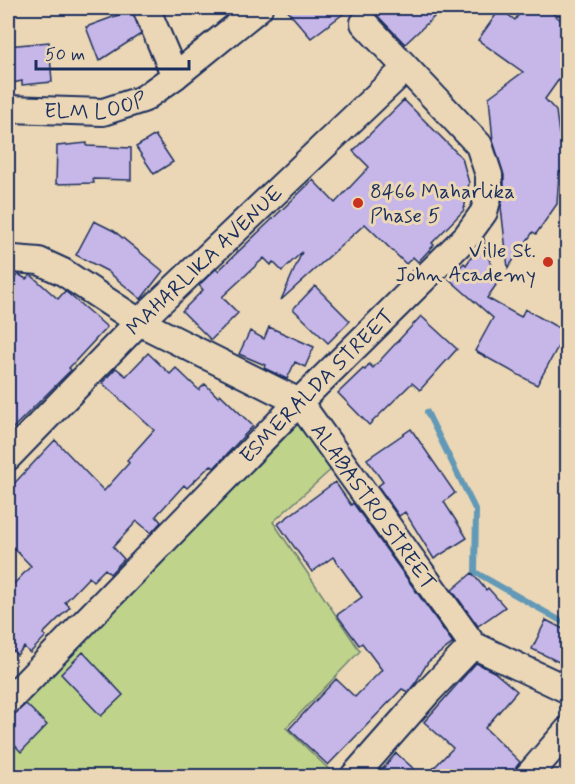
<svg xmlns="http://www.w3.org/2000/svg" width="575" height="784" viewBox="0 0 575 784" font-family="Mynerve,sans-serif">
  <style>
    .green { fill: #bfd48a; stroke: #6d8274; stroke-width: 1.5 }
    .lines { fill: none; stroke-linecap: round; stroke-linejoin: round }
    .stream { stroke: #6299b7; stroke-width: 6 }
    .building { fill: #c7b7e8; stroke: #1b2f5e; stroke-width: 1.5 }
    .minor-casing { stroke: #1b2f5e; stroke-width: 30 }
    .minor { stroke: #ebd7b5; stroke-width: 26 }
    .poi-dot { fill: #c8321e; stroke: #ebd7b5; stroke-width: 2 }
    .labels { text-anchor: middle; stroke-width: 6; stroke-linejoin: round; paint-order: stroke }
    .street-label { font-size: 21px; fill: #1b2f5e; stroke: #ebd7b5 }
    .poi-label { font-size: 21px; fill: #1b2f5e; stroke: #ebd7b5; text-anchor: start }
  </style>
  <rect width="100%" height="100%" fill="#ebd7b5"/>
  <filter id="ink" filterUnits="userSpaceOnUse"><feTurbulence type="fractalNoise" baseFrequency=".0167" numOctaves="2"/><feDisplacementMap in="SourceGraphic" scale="12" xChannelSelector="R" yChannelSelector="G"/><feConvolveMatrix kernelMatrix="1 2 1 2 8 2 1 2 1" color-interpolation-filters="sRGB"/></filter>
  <g filter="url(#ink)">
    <!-- green -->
    <path class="green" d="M300,422L335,466L273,522L360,651L286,728L336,776H8V720Z"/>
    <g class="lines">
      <!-- stream -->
      <path class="stream" d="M427,412L476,511L475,572L568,625"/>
    </g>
    <!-- building -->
    <path class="building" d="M285,8H351L311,38Z
      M364,8H425L434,17L405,44L375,13Z
      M523,8H546L567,25V68L545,99L556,111L559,134L567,133V171L559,172L557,204L536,234L533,232L508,268L501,207L504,193V175L493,141L489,97L523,72L478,40L500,9L515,20Z
      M132,10L141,34L99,61L86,27Z
      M49,42L52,82L22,85V81L8,84V46Z
      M404,100L462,158L469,183L464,210L432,243L434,245L418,262L413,257L406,264L365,224L281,300L302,252L282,271L273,262L271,265L264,258L222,297L238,313L211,340L182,311L203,290L199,285L216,269L218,271L313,180L335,203L369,167L353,151Z
      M155,135L173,162L154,174L136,147Z
      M87,143V146L131,148V180L93,179L94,183L56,184L57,146Z
      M94,221L114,231L163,271L141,299L107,271L76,255Z
      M484,239L496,285L487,298L521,317L525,309L566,332L537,385L475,351L493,318L449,279L464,263L466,265Z
      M18,274L26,279L31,275L58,299L65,291L107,327L69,368L71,370L8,433V276L15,278Z
      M315,286L350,321L328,343L293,309Z
      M421,316L457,349L420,390L412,383L369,425L338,393L363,369L365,370L369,364L373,368Z
      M269,327L314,347L305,367L295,362L287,379L264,368L265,365L239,354L250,331L264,339Z
      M148,353L170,374L176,368L199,390L205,384L218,397L220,394L253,426L214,468L211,465L187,488L184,485L156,516L161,522L151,533L137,521L113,547L124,559L110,574L105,569L93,581L89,577L65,602L70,607L43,634L46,636L30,653L24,647L17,655L8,645V590L31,566L8,542V490L55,440L104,491L129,463L127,460L154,430L102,383L116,368L126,376Z
      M411,429L455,493L444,502L467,538L434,559L405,512L399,516L378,486L383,482L367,459Z
      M335,482L351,505L353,503L453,643L428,662L416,682L408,692L402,689L328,765L289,729L336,679L355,697L382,670L362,643L359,645L337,615L362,597L333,557L312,572L278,524Z
      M472,573L486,590L488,588L505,607L478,626L452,590Z
      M546,620L567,631V666L532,649Z
      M83,652L123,695L101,716L61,674Z
      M476,663L494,672L517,691L485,728L520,762L509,777H425L453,748L424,722Z
      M26,704L47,725L21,752L8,738V720Z
      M396,753L423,777H376Z"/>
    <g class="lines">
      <!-- minor casing -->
      <g class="minor-casing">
        <g id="minor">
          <path d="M146,8L175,76"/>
          <path id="s1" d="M8,109L103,112L143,99L175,76L259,8"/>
          <path id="s2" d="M8,261L14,259L39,261L63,272L139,322L299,402L473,645L568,690"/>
          <path id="s3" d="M8,457L139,322L405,69"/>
          <path id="s4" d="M8,701L299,402L466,237L484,212L489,193V175L479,145L364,23"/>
          <path d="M354,776L428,692L473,645"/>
          <path d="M528,776L568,730"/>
        </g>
      </g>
      <!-- minor -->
      <use href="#minor" class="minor"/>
    </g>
  </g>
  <!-- markers -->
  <g class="poi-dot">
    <circle cx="358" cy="203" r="6"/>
    <circle cx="548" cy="262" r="6"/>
  </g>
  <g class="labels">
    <!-- street labels -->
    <g class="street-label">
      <text dy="7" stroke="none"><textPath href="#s1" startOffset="88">ELM LOOP</textPath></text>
      <text dy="7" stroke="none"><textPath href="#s3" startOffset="278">MAHARLIKA AVENUE</textPath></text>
      <text dy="7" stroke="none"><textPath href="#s4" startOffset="441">ESMERALDA STREET</textPath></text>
      <text dy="7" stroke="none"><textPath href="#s2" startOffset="456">ALABASTRO STREET</textPath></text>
    </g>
    <!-- poi labels -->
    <g class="poi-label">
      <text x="370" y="198">8466 Maharlika<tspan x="370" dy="24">Phase 5</tspan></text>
      <text x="536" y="257" text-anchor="end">Ville St.<tspan x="536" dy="24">John Academy</tspan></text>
    </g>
  </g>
  <!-- margin -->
  <rect width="575" height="784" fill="none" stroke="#ebd7b5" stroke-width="30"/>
  <rect x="15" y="15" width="545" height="754" fill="none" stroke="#1b2f5e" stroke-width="2" filter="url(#ink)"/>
  <!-- scale -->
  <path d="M36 60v9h153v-9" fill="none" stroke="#1b2f5e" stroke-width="3"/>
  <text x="45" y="60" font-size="18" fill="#1b2f5e" stroke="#ebd7b5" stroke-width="4.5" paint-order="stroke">50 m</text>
</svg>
